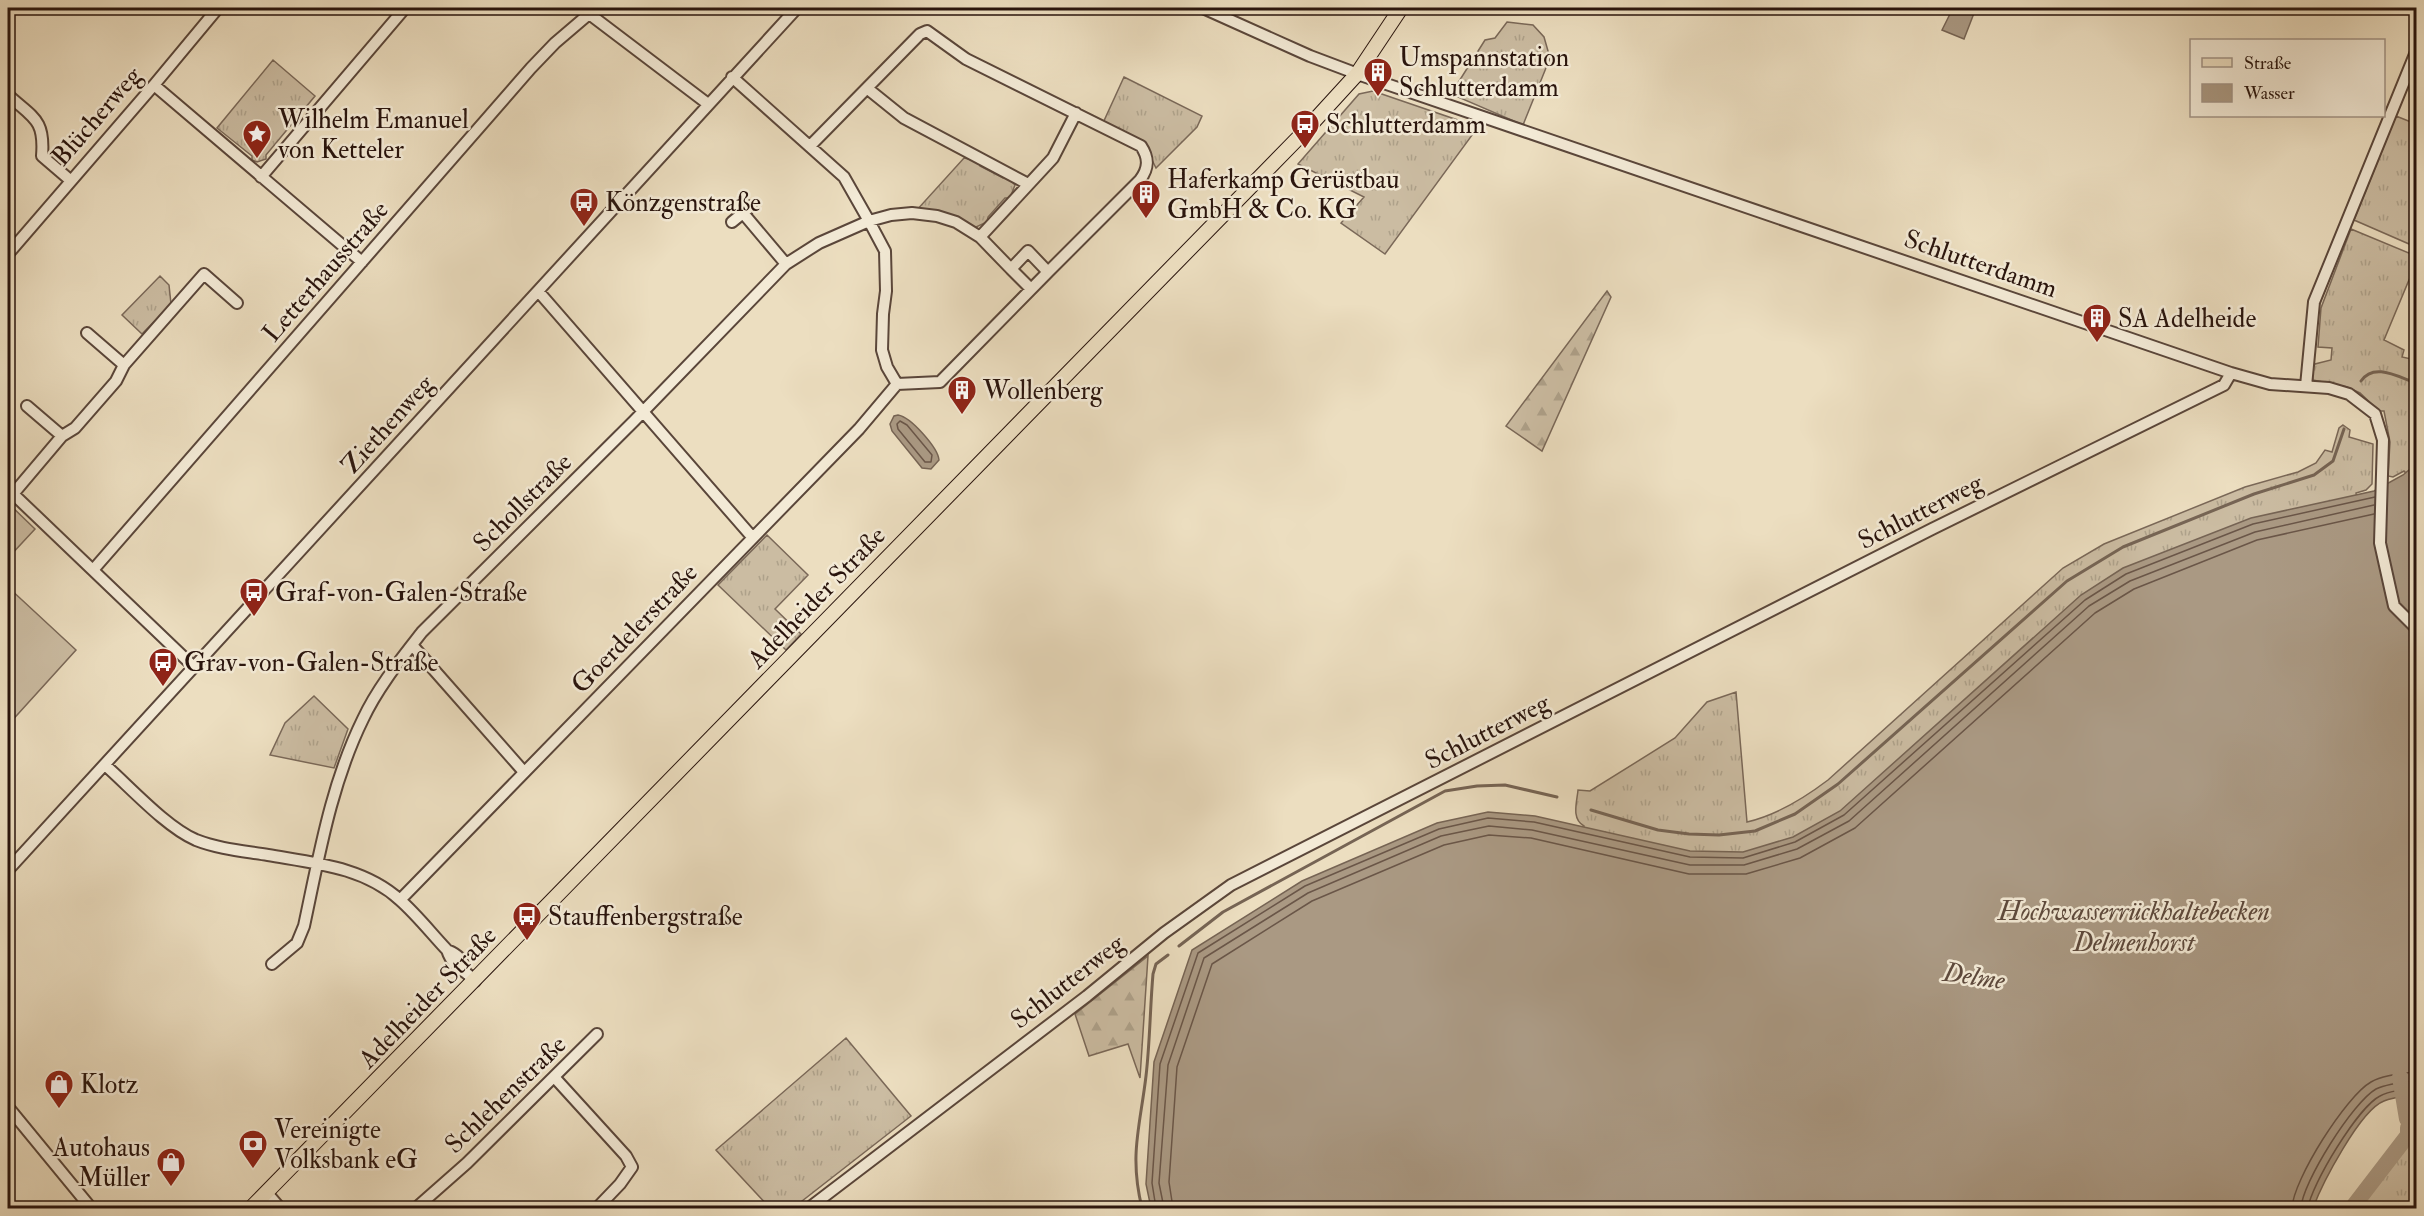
<svg xmlns="http://www.w3.org/2000/svg" width="2424" height="1216" viewBox="0 0 2424 1216" font-family="'IM FELL Double Pica',serif">
  <style>
    .grass { fill: url(#grass-tufts); stroke: #7a6858; stroke-width: 1.5 }
    .forest { fill: url(#forest-firs); stroke: #7a6858; stroke-width: 1.5 }
    .pitch { fill: #cbbca2; stroke: #7a6858; stroke-width: 1.5 }
    .water { fill: #aa9983; stroke: #766454; stroke-width: 1.5 }
    .lines { fill: none; stroke-linecap: round; stroke-linejoin: round }
    .shore { stroke: #6a5648; stroke-width: 1.5 }
    .stream { stroke: #766454; stroke-width: 3 }
    .river { stroke: #aa9983; stroke-width: 16 }
    .minor-casing { stroke: #5a463a; stroke-width: 14 }
    .major-casing { stroke: #29140d; stroke-width: 16 }
    .minor { stroke: #f3ead6; stroke-width: 10 }
    .major { stroke: #ecdec0; stroke-width: 14 }
    .labels { text-anchor: middle; stroke-width: 5; stroke-linejoin: round; paint-order: stroke }
    .poi-label { font-size: 26px; fill: #29140d; stroke: #f3ead6; text-anchor: start }
    .street-label { font-size: 26px; fill: #29140d; stroke: #f3ead6 }
    .water-label { font-size: 27px; font-style: italic; fill: #5d493c; stroke: #f3ead6 }
  </style>
  <defs>
    <pattern id="grass-tufts" width="24" height="20" patternUnits="userSpaceOnUse" patternTransform="scale(1.5)"><rect width="24" height="20" fill="#cbbca2"/><path d="M3 7l-1-3M5 7V3M7 7l1-3M15 17l-1-3M17 17v-4M19 17l1-3" fill="none" stroke="#aea18a"/></pattern>
    <pattern id="forest-firs" width="22" height="20" patternUnits="userSpaceOnUse" patternTransform="scale(1.5)"><rect width="22" height="20" fill="#cbbca2"/><path d="M5 1l3.5 6h-7zM16 11l3.5 6h-7z" fill="#aea18a"/></pattern>
  </defs>
  <rect width="100%" height="100%" fill="#ecdec0"/>
  <filter id="stains"><feTurbulence type="fractalNoise" baseFrequency=".00333" numOctaves="4"/><feColorMatrix values="0 0 0 0 .2 0 0 0 0 .09 0 0 0 0 .02 0 0 0 .5 -.17"/></filter>
  <radialGradient id="worn" r=".72"><stop offset=".6" stop-color="#630" stop-opacity="0"/><stop offset="1" stop-color="#630" stop-opacity=".3"/></radialGradient>
  <!-- grass -->
  <path class="grass" d="M1507,22L1533,25L1544,37L1550,58L1523,125L1451,94L1485,40L1495,38Z
    M273,60L315,96L266,155V159L257,162L252,160V156L217,128Z
    M1124,77L1202,116L1197,127L1156,168L1144,144L1103,123Z
    M1373,91L1478,127L1385,254L1341,223L1364,197L1298,164L1359,94Z
    M2396,116L2416,124V247L2354,220Z
    M964,158L979,161L980,166L1003,178L1007,176L1015,185L1010,198H1005L988,217L987,222L974,228L915,212Z
    M2351,229L2416,256V263L2384,340L2404,350L2402,357L2411,359L2416,353V617L2408,476L2404,471L2393,477L2388,476L2390,442L2384,411H2379L2360,393L2347,387L2313,380L2311,370L2315,364L2331,360L2332,348L2318,347L2321,308Z
    M160,276L169,285L171,304L142,334L122,315Z
    M2343,425L2350,430L2349,437L2373,444L2372,484L2366,490L2356,493L2357,499L1318,1208L1582,840L1584,826C1571,819 1577,802 1578,790L1590,791L1675,738L1707,702L1736,692L1747,822C1777,815 1803,799 1828,780L2063,568L2104,544L2245,487L2298,472L2316,463L2325,450L2332,452L2339,428Z
    M767,535L808,575L775,609L801,634L786,650L718,585Z
    M314,696L348,729L334,768L270,755L285,723Z
    M846,1038L911,1116L793,1208H770L716,1150Z
    M2416,1140V1208H2358L2406,1143Z"/>
  <!-- forest -->
  <path class="forest" d="M1607,291L1611,297L1542,451L1506,426Z
    M1148,956L1140,1078L1128,1044L1089,1056L1075,1014Z"/>
  <!-- pitch -->
  <path class="pitch" d="M8,503L35,529L8,558Z
    M8,587L76,650L8,725Z"/>
  <!-- water -->
  <path class="water" d="M1953,8H1976L1964,39L1942,30Z
    M898,415C911,417 938,448 939,460L931,469L922,468L892,431L890,424L894,416Z
    M2416,464V1094C2406,1096 2394,1097 2384,1101C2360,1110 2322,1184 2313,1208H1151L1146,1184L1154,1062L1192,950L1302,881L1437,823L1488,812L1535,816L1690,851L1743,852L1793,837L1840,811L2081,595L2123,568L2251,518L2374,491L2403,475Z"/>
  <g class="lines">
    <!-- shore -->
    <path class="shore" d="M900,421L907,425L932,455L931,462H925L898,429L897,424Z
      M1156,1208L1152,1183L1160,1064L1198,953L1305,886L1439,829L1488,818L1534,822L1690,857L1743,858L1795,842L1844,815L2085,600L2126,574L2253,524L2375,497
      M1164,1208L1159,1183L1168,1065L1204,958L1308,893L1441,836L1489,826L1532,830L1690,865H1744L1797,849L1849,821L2089,606L2130,581L2255,532L2374,505
      M1173,1208L1169,1182L1177,1067L1212,964L1312,901L1444,845L1489,835L1531,838L1689,874H1746L1800,858L1855,828L2095,613L2134,589L2257,540L2374,514
      M2292,1208C2293,1180 2346,1096 2371,1082C2383,1075 2403,1073 2416,1072
      M2301,1208C2302,1183 2353,1102 2376,1089C2386,1084 2405,1082 2416,1081
      M2308,1208C2311,1185 2358,1107 2380,1096C2389,1091 2406,1089 2416,1089"/>
    <!-- stream -->
    <path class="stream" d="M2361,381C2374,362 2398,377 2416,383
      M1591,810L1658,830L1689,834L1719,835L1755,831L1795,814L1838,784L2067,581L2123,547L2254,494L2314,475L2333,461L2344,429
      M1179,946L1223,912L1445,791L1477,786L1505,785L1557,797
      M1142,1208C1129,1155 1140,1127 1146,1076C1150,1042 1150,1008 1153,974L1156,964L1168,955"/>
    <!-- river -->
    <path class="river" d="M2400,1077L2407,1119
      M2352,1208L2408,1135V1128"/>
    <!-- minor casing -->
    <g class="minor-casing">
      <path id="minor" d="M1203,8L1310,56L1363,76L2231,373L2270,384L2329,388L2349,394L2375,414L2383,440L2380,543L2394,606L2416,628
        M588,13L708,104
        M732,77L844,177L869,221L885,251L886,291L883,314L882,350L887,367L897,384L940,382L1048,272L1028,251L1011,269L1031,289
        M154,85L362,262
        M868,89L904,118L1028,184
        M8,95C33,118 45,119 42,156L70,180
        M810,146L920,34L927,31L966,59L1141,146C1149,158 1149,168 1140,180L1048,272
        M261,177L405,8
        M751,206L743,213L786,264
        M732,222L743,213
        M980,237L1053,158L1076,113
        M8,254L154,85L218,8
        M538,291L753,538
        M87,333L124,365
        M2306,386L2314,302L2416,52
        M27,406L62,436
        M8,489L194,667
        M13,494L62,436L75,428L116,381L124,365L204,274L237,303
        M93,570L531,68L555,43L596,8
        M412,645L524,772
        M105,765C130,787 166,827 196,840C219,849 244,851 268,855C314,863 364,867 400,900C417,915 431,933 447,950C453,968 463,968 475,981
        M8,870L797,8
        M400,900L859,429L897,384
        M447,950C459,955 462,959 465,971
        M272,964L297,943L304,926C319,856 331,784 363,719C378,687 401,659 422,632L634,421L786,264L819,243L869,221L891,215L912,213L937,216L956,222L980,237L1011,269
        M555,1078L626,1156L632,1167L620,1184L597,1208
        M8,1107L91,1208
        M267,1193L280,1208
        M416,1208L467,1163L597,1034
        M809,1208L1087,996L1164,933L1231,885L1932,529L2224,385L2231,373"/>
    </g>
    <!-- major casing -->
    <g class="major-casing">
      <path id="major" d="M251,1208L1304,132L1357,74L1401,8"/>
    </g>
    <!-- minor -->
    <use href="#minor" class="minor"/>
    <!-- major -->
    <use href="#major" class="major"/>
  </g>
  <!-- icons -->
  <defs>
    <g id="building-pin" transform="scale(1.5)"><path d="M0 17L-7.5 6A9.5 9.5 0 1 1 7.5 6Z" fill="#8f2418" stroke="#f3ead6"/><path d="M-4-6H4V6H1V3H-1V6H-4ZM-2.5-4.3h1.7v1.8h-1.7ZM.8-4.3h1.7v1.8H.8ZM-2.5-1h1.7V.8h-1.7ZM.8-1h1.7V.8H.8Z" fill="#fff"/></g>
    <g id="bus-pin" transform="scale(1.5)"><path d="M0 17L-7.5 6A9.5 9.5 0 1 1 7.5 6Z" fill="#8f2418" stroke="#f3ead6"/><path d="M-5-6H5V4H4V6H2V4H-2V6H-4V4H-5ZM-3.5-4V0h7V-4ZM-3.5 1.2v1.5H-2V1.2ZM2 1.2v1.5H3.5V1.2Z" fill="#fff"/></g>
    <g id="sight-pin" transform="scale(1.5)"><path d="M0 17L-7.5 6A9.5 9.5 0 1 1 7.5 6Z" fill="#8f2418" stroke="#f3ead6"/><path d="M0-6L1.8-2.2L6-1.7L2.9 1.2L3.7 5.4L0 3.3L-3.7 5.4L-2.9 1.2L-6-1.7L-1.8-2.2Z" fill="#fff"/></g>
    <g id="shop-pin" transform="scale(1.5)"><path d="M0 17L-7.5 6A9.5 9.5 0 1 1 7.5 6Z" fill="#8f2418" stroke="#f3ead6"/><path d="M-5-2.5h2.3a2.7 3.5 0 0 1 5.4 0H5L5.5 6h-11ZM-1.5-2.5h3a1.5 2.3 0 0 0-3 0Z" fill="#fff"/></g>
    <g id="bank-pin" transform="scale(1.5)"><path d="M0 17L-7.5 6A9.5 9.5 0 1 1 7.5 6Z" fill="#8f2418" stroke="#f3ead6"/><path d="M-6-4H6V4H-6ZM0-2.3a2.3 2.3 0 1 0 0 4.6a2.3 2.3 0 1 0 0-4.6Z" fill="#fff"/></g>
  </defs>
  <g fill-rule="evenodd">
    <use href="#building-pin" x="1378" y="72"/>
    <use href="#bus-pin" x="1305" y="124"/>
    <use href="#sight-pin" x="257" y="134"/>
    <use href="#building-pin" x="1146" y="194"/>
    <use href="#bus-pin" x="584" y="202"/>
    <use href="#building-pin" x="2097" y="318"/>
    <use href="#building-pin" x="962" y="390"/>
    <use href="#bus-pin" x="254" y="592"/>
    <use href="#bus-pin" x="163" y="662"/>
    <use href="#bus-pin" x="527" y="916"/>
    <use href="#shop-pin" x="59" y="1084"/>
    <use href="#bank-pin" x="253" y="1144"/>
    <use href="#shop-pin" x="171" y="1162"/>
  </g>
  <g class="labels">
    <!-- poi labels -->
    <g class="poi-label">
      <text x="1399" y="66">Umspannstation<tspan x="1399" dy="30">Schlutterdamm</tspan></text>
      <text x="278" y="128">Wilhelm Emanuel<tspan x="278" dy="30">von Ketteler</tspan></text>
      <text x="1326" y="133">Schlutterdamm</text>
      <text x="1167" y="188">Haferkamp Gerüstbau<tspan x="1167" dy="30">GmbH &amp; Co. KG</tspan></text>
      <text x="605" y="211">Könzgenstraße</text>
      <text x="2118" y="327">SA Adelheide</text>
      <text x="983" y="399">Wollenberg</text>
      <text x="275" y="601">Graf-von-Galen-Straße</text>
      <text x="184" y="671">Grav-von-Galen-Straße</text>
      <text x="548" y="925">Stauffenbergstraße</text>
      <text x="80" y="1093">Klotz</text>
      <text x="274" y="1138">Vereinigte<tspan x="274" dy="30">Volksbank eG</tspan></text>
      <text x="150" y="1156" text-anchor="end">Autohaus<tspan x="150" dy="30">Müller</tspan></text>
    </g>
    <!-- street labels -->
    <g class="street-label">
      <text transform="translate(96 116) rotate(-49)" y="9">Blücherweg</text>
      <text transform="translate(1981 263) rotate(19)" y="9">Schlutterdamm</text>
      <text transform="translate(325 271) rotate(-49)" y="9">Letterhausstraße</text>
      <text transform="translate(387 424) rotate(-48)" y="9">Ziethenweg</text>
      <text transform="translate(522 502) rotate(-45)" y="9">Schollstraße</text>
      <text transform="translate(1920 511) rotate(-27)" y="9">Schlutterweg</text>
      <text transform="translate(816 597) rotate(-46)" y="9">Adelheider Straße</text>
      <text transform="translate(634 628) rotate(-46)" y="9">Goerdelerstraße</text>
      <text transform="translate(1487 731) rotate(-27)" y="9">Schlutterweg</text>
      <text transform="translate(1067 981) rotate(-38)" y="9">Schlutterweg</text>
      <text transform="translate(427 997) rotate(-46)" y="9">Adelheider Straße</text>
      <text transform="translate(505 1094) rotate(-44)" y="9">Schlehenstraße</text>
    </g>
    <!-- water labels -->
    <g class="water-label">
      <text x="2134" y="920">Hochwasserrückhaltebecken<tspan x="2134" dy="31">Delmenhorst</tspan></text>
      <text transform="translate(1974 976) rotate(8)" y="9">Delme</text>
    </g>
  </g>
  <!-- margin -->
  <rect width="2424" height="1216" fill="none" stroke="#ecdec0" stroke-width="30"/>
  <rect x="9" y="9" width="2406" height="1198" fill="none" stroke="#29140d" stroke-width="3"/>
  <rect x="15" y="15" width="2394" height="1186" fill="none" stroke="#29140d" stroke-width="1.5"/>
  <!-- legend -->
  <rect x="2190" y="39" width="195" height="78" fill="#f3ead6" stroke="#a29486" stroke-width="1.5"/>
  <rect x="2202" y="58" width="30" height="9" fill="#ecdec0" stroke="#a29486" stroke-width="1.5"/>
  <text x="2244" y="69" font-size="18" fill="#29140d">Straße</text>
  <rect x="2202" y="84" width="30" height="18" fill="#aa9983" stroke="#a29486" stroke-width="1.5"/>
  <text x="2244" y="99" font-size="18" fill="#29140d">Wasser</text>
  <rect width="100%" height="100%" filter="url(#stains)"/>
  <rect width="100%" height="100%" fill="url(#worn)"/>
</svg>
